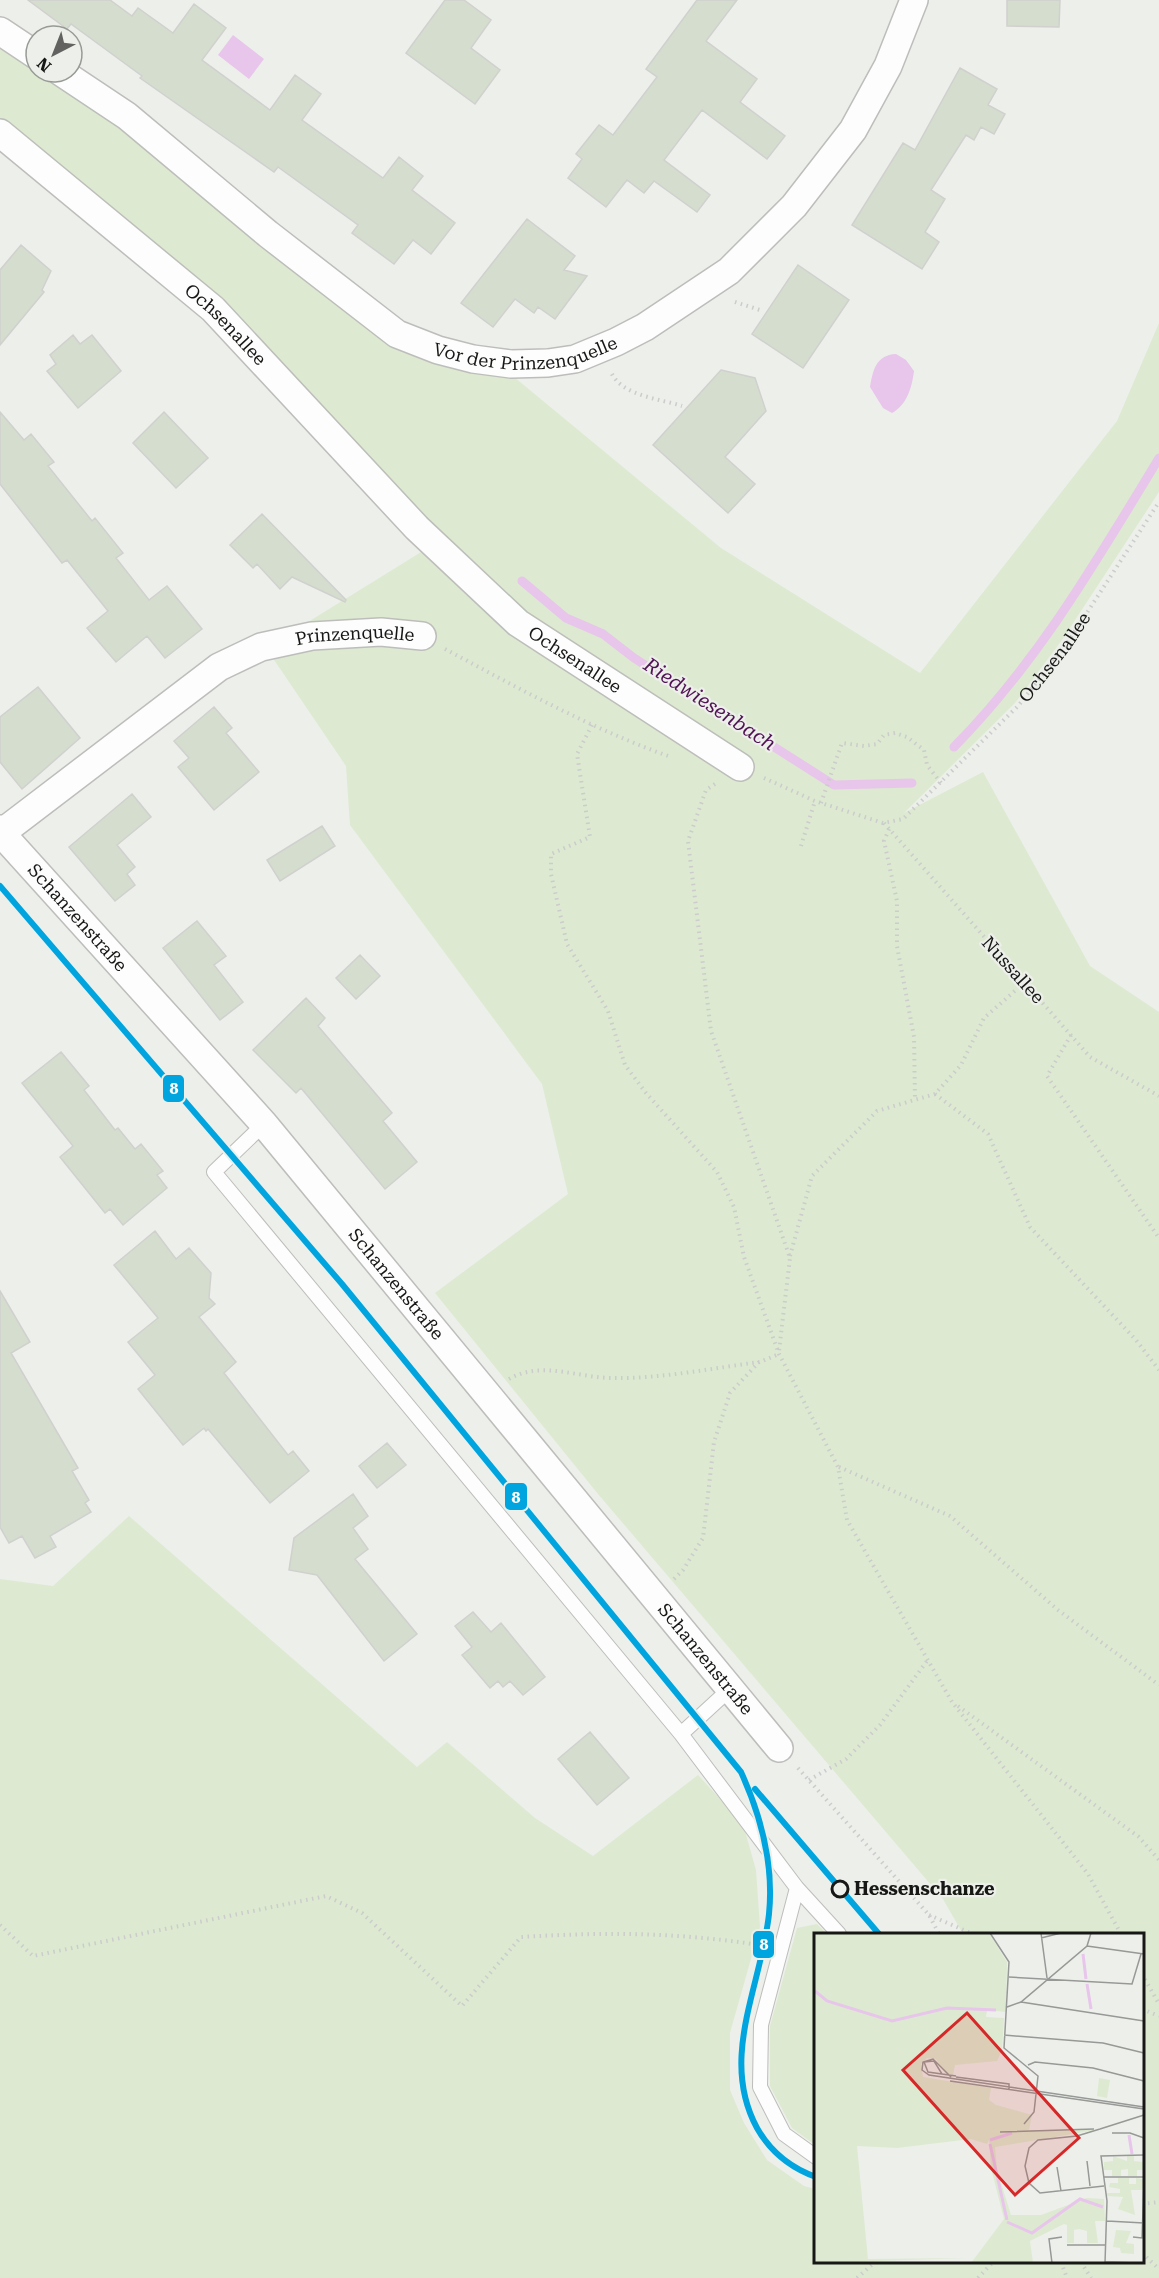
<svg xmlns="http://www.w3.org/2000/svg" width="1159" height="2278" font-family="'Roboto Serif',serif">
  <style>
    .green { fill: #ddead1 }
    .water { fill: #e8c5ea }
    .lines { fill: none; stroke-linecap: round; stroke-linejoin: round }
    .stream { stroke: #e8c5ea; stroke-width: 9 }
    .building { fill: #d5ddce; stroke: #d0d1ce; stroke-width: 1.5 }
    .lane-casing { stroke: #bdbebb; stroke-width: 16 }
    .street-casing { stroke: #bdbebb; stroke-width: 30 }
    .secondary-casing { stroke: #bdbebb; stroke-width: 36 }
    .path { stroke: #cbcccb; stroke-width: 4; stroke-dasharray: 1.5 4.5; stroke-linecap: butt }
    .lane { stroke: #fcfdfc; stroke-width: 14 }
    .street { stroke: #fcfdfc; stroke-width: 27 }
    .secondary { stroke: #fcfdfc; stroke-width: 33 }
    .tram-1-casing { stroke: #edf0ea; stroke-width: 10 }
    .tram-1 { stroke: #00a5df; stroke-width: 6 }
    .stop-dot { fill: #edf0ea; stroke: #171816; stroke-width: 3 }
    .labels { text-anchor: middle; stroke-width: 4.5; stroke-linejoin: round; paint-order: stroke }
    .street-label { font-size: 18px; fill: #171816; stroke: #edf0ea }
    .stop-label { font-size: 18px; font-weight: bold; fill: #171816; stroke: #edf0ea; text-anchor: start }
    .water-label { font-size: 20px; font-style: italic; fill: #501354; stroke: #edf0ea }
    .inset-river { fill: none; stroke: #e8c5ea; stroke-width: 3 }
    .inset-road { fill: none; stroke: #979996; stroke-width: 1.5 }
    .view { fill: #d62828; fill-opacity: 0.15; stroke: #d62828; stroke-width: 3 }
    .inset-edge { fill: none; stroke: #171816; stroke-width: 3 }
    .line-badge { stroke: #edf0ea; stroke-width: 2 }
    .badge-label { font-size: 16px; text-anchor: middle; font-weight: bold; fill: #fff }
  </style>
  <rect width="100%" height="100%" fill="#edefeb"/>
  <path class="green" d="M0,44L36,67V72H43L120,122L331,295L508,372L721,548L920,673L1117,421L1159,323V492L1062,640L1015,703L904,813L983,772L1090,966L1159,1012V2278H0V1579L53,1586L129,1516L417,1767L447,1742L535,1818L593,1856L698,1775L743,1824L756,1870L760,1927L730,2033V2090L744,2123L767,2160L804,2186L815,2189L816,2262H1142V1934H963L943,1899L598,1494L435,1293L568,1194L542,1084L350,825L346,766L266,648L439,541L0,123Z
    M817,1924L827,1934H816L815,2145L792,2128L770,2086V2026L797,1928Z"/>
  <path class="water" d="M233,35L264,59L249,79L218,55Z
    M896,354L906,360L914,371C912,387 907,405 892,413L883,408L870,387C873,370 876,355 896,354Z"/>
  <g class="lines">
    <path class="stream" d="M522,581L566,618L603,634L634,658L834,785L912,783
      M954,747C1038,662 1097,560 1159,458"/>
  </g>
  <path class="building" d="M28,0H110L132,16L138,8L173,33L194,4L226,28L202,60L270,110L295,75L321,94L302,120L383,178L399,157L423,176L412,190L455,223L431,254L413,240L394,264L352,233L358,225L278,167L274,172L140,78L142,76L71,24L67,29Z
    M445,0H464L491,20L471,48L500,70L475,104L406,53Z
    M697,0H737L706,41L757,79L740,102L785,136L767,159L702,110L664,160L710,195L697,212L654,181L644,193L627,180L606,207L568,178L582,159L576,154L599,125L613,135L657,77L646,69Z
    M1007,0H1060L1059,27L1007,26Z
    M960,68L997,89L988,105L1005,114L994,134L981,127L974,140L966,135L931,190L945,199L925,232L939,242L922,269L852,225L903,143L915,150Z
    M527,219L575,256L564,270L587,276L555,319L538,307L534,313L515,299L493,327L461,303Z
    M21,245L51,271L42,290L44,292L0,345V270Z
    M798,265L849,300L803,368L752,334Z
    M73,335L80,344L92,335L121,371L78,408L47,371L56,364L50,355Z
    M721,370L755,378L766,411L725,457L755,484L728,513L653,445Z
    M0,412L24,440L31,434L54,462L48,466L92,521L95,518L123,553L116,558L149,600L167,586L202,629L165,658L147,636L116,662L87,628L108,611L67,560L62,563L0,484Z
    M164,412L208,458L176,488L133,443Z
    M262,514L346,600L345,602L292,577L280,589L257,564L253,568L230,545Z
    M38,687L80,738L22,789L0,762V717Z
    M214,707L232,728L226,733L259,772L214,810L178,767L189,758L174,741Z
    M132,794L151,817L117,845L135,867L127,874L135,885L115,901L69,847Z
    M322,826L335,846L280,881L267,860Z
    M197,921L226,956L214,965L243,1002L220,1020L163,948Z
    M360,955L380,976L356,999L336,978Z
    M306,998L325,1018L318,1026L392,1113L383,1121L417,1162L385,1189L301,1088L296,1093L253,1050Z
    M61,1052L89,1086L84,1090L115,1130L118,1128L135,1149L141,1144L163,1171L157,1175L167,1188L123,1225L110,1209L105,1213L60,1157L73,1146L22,1083Z
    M155,1231L176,1259L189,1248L211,1273L209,1298L215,1304L199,1317L236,1362L224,1373L288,1455L293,1451L309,1471L270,1503L208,1429L206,1431L204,1428L183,1445L138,1389L155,1375L128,1342L158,1318L114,1265Z
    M0,1291L30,1342L11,1353L78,1468L72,1471L89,1500L85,1503L91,1512L50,1536L56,1547L35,1558L22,1536L9,1543L0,1527Z
    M387,1443L406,1465L377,1488L359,1466Z
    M353,1494L368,1516L353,1528L368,1549L355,1559L417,1634L384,1661L317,1575L289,1570L294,1538Z
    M473,1612L491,1632L501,1623L545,1677L523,1695L510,1681L503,1687L498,1681L490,1688L462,1655L472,1647L455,1626Z
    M590,1732L629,1778L597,1805L558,1759Z"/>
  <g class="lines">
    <g class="lane-casing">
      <path id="lane" d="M264,1124L214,1172L681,1734L731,1688
        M681,1734L797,1888L839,1934
        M797,1888L761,2025L760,2087L784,2134L816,2157"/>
    </g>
    <g class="street-casing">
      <g id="street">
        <path d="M0,31L36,55"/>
        <path id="s2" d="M61,72L127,116L268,234L397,334L438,350L473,359L511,364L548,363L575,359L616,342L645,327L729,271L794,206L853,130L888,66L914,0"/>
        <path id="s3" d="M0,133L213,309L417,528L518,623L740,767"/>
        <path id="s4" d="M1,833L264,1124L779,1748"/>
        <path id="s5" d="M0,834L219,667L261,647L312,636L381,632L422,636"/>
      </g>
    </g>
    <g class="secondary-casing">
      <path id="secondary" d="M0,832L1,833"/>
    </g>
    <g class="path">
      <path d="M735,302L760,310"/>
      <path d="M612,374C623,396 661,399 682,406"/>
      <path d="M445,649C518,688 590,728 668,756"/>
      <path d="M592,725L577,754L590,837L551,854V874L567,944L608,1011L625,1065L646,1093L717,1172L734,1207L744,1257L779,1354L838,1467L847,1520L952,1702L1088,1874L1121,1934"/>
      <path id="s1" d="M764,778L815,801L883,823L903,819L1018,706L1066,645L1159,502"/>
      <path d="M715,784L706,790L688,841L711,1031L790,1258L779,1351"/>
      <path d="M821,803L842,743L864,746L877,744L884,735L895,733L907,737L924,750L927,765L941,783"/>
      <path d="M884,823L1090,1057L1159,1096"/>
      <path d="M889,829L884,841L897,901V946L914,1037L915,1100"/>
      <path d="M801,846L815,801"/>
      <path d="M1071,1035L1047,1076L1159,1238"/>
      <path d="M935,1094L988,1134L1030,1227L1136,1340L1159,1370"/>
      <path d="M790,1256L812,1176L877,1111L935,1094L961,1065L984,1018L1024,983"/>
      <path d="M509,1379C542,1360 577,1378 613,1378C660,1379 713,1368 760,1362L779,1354"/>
      <path d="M839,1467L950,1516L1058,1610L1159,1685"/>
      <path d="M674,1579L683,1570L703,1538L714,1442L730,1393L759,1362"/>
      <path d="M958,1706L1139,1837L1159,1860"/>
      <path d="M798,1768L929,1915L939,1934"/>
      <path d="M809,1780L846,1759L880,1725L927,1661"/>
      <path d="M929,1915L973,1934"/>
      <path d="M0,1925L33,1956L326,1896L362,1913L462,2006L521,1937C605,1932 676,1932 759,1945"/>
      <path d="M1142,1974L1159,2004"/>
      <path d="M1142,2009L1159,2016"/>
      <path d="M1142,2204L1159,2202"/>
      <path d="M1142,2253L1159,2269"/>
      <path d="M1061,2262L1067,2278"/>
      <path d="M1081,2262L1091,2278"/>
      <path d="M857,2278L875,2262"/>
      <path d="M978,2278L993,2262"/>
    </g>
    <use href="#lane" class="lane"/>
    <use href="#street" class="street"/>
    <use href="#secondary" class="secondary"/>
    <g class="tram-1-casing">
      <path id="tram-1" d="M0,886L342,1284L741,1772C761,1816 774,1865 769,1914C761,1987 719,2058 757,2128C770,2151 791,2168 816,2177
        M755,1789L879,1934"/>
    </g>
    <use href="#tram-1" class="tram-1"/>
  </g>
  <circle class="stop-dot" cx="840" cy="1889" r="8"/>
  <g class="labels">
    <g class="street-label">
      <text dy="6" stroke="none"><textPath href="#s3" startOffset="296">Ochsenallee</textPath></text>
      <text dy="6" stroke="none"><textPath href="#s2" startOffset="560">Vor der Prinzenquelle</textPath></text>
      <text dy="6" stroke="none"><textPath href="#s5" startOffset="417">Prinzenquelle</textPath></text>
      <text dy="6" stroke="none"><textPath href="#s1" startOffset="370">Ochsenallee</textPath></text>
      <text dy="6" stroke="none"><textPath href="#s3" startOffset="782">Ochsenallee</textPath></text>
      <text dy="6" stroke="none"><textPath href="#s4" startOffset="114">Schanzenstraße</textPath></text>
      <text transform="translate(1013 970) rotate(48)" y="6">Nussallee</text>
      <text dy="6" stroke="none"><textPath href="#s4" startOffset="600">Schanzenstraße</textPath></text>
      <text dy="6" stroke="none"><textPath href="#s4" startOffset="1086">Schanzenstraße</textPath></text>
    </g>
    <g class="stop-label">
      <text x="854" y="1895">Hessenschanze</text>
    </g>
    <g class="water-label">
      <text transform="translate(710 704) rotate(33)" y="7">Riedwiesenbach</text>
    </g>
  </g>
  <g transform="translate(814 1933)">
    <rect width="330" height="330" fill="#edefeb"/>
    <path d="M0,0H175L193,29L192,79L173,77L172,84L190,85L188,117L183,128L141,132L139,142L131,140L122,126L113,125L107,131L109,144L177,155L175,167L182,172L218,182L215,197H282L181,214L183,237L197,282H227L273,265L290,266L291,288H281L284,310H273V298L265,296L260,297V310H253V292L250,291L216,308L219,330H157L190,286L177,235L175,207L173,211L157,206L83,215L43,213L54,326L155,325L0,330ZM285,145L296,147L293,165L283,163ZM299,223L313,228V223H320V228L329,229V237H323V243H314V236L307,237V243H298V237H290V229L299,228ZM304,245H315V251H322V245L329,246V257H317L321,282L304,276L309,264L293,263L292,260H306V256L295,254L296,250H304ZM302,297L317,298L312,310L320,311V321L307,320L306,315L299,314Z" fill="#ddead1"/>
    <path class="inset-river" d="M269,21L272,46M273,51L277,76M1,58L13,68L78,88L133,75L182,77M315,202L318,221M176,207L198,200M176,211L193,287M193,289L218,300L266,266L289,274"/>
    <path class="inset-road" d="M176,0L195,29L190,115L224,143L220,179L210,191M227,0L233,45M227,5L247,0M273,13L330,21M195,44L318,51L327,21M207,69L330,88M193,74L207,69L273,13L277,0M190,102L289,110L330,120M214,132L221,129L279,135L330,148M128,141L120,128L110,129L114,139L142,143M137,144L119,126L109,129L108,137L115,142L330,174M142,144L195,151V156M136,148L330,176M286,196L263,203L224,207L215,215L211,233L215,250L226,260L290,253M286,196L330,182M186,199L280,196M298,200H316L330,205M273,228L276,253M243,234L247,258M290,244H330M293,288L330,290M319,304L328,305L330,250M253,312H292M291,329L323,330M238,330L235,306L248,304M291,330L293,268L287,223L330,222"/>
    <path class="view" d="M153,80L265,205L201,262L89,137Z"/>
    <rect width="330" height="330" class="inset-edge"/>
  </g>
  <g class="line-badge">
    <rect x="162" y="1074" width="23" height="29" rx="6" fill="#00a5df"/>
    <rect x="504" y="1482" width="24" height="29" rx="6" fill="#00a5df"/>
    <rect x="752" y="1930" width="23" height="29" rx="6" fill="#00a5df"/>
  </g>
  <g class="badge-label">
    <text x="174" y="1094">8</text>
    <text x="516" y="1503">8</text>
    <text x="764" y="1950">8</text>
  </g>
  <g transform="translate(54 54) rotate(222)"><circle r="28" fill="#edf0ea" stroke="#979a95" stroke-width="1.5"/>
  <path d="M0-4.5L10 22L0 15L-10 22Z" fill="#626361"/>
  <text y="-9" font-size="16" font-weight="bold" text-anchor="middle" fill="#171816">N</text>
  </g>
</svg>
